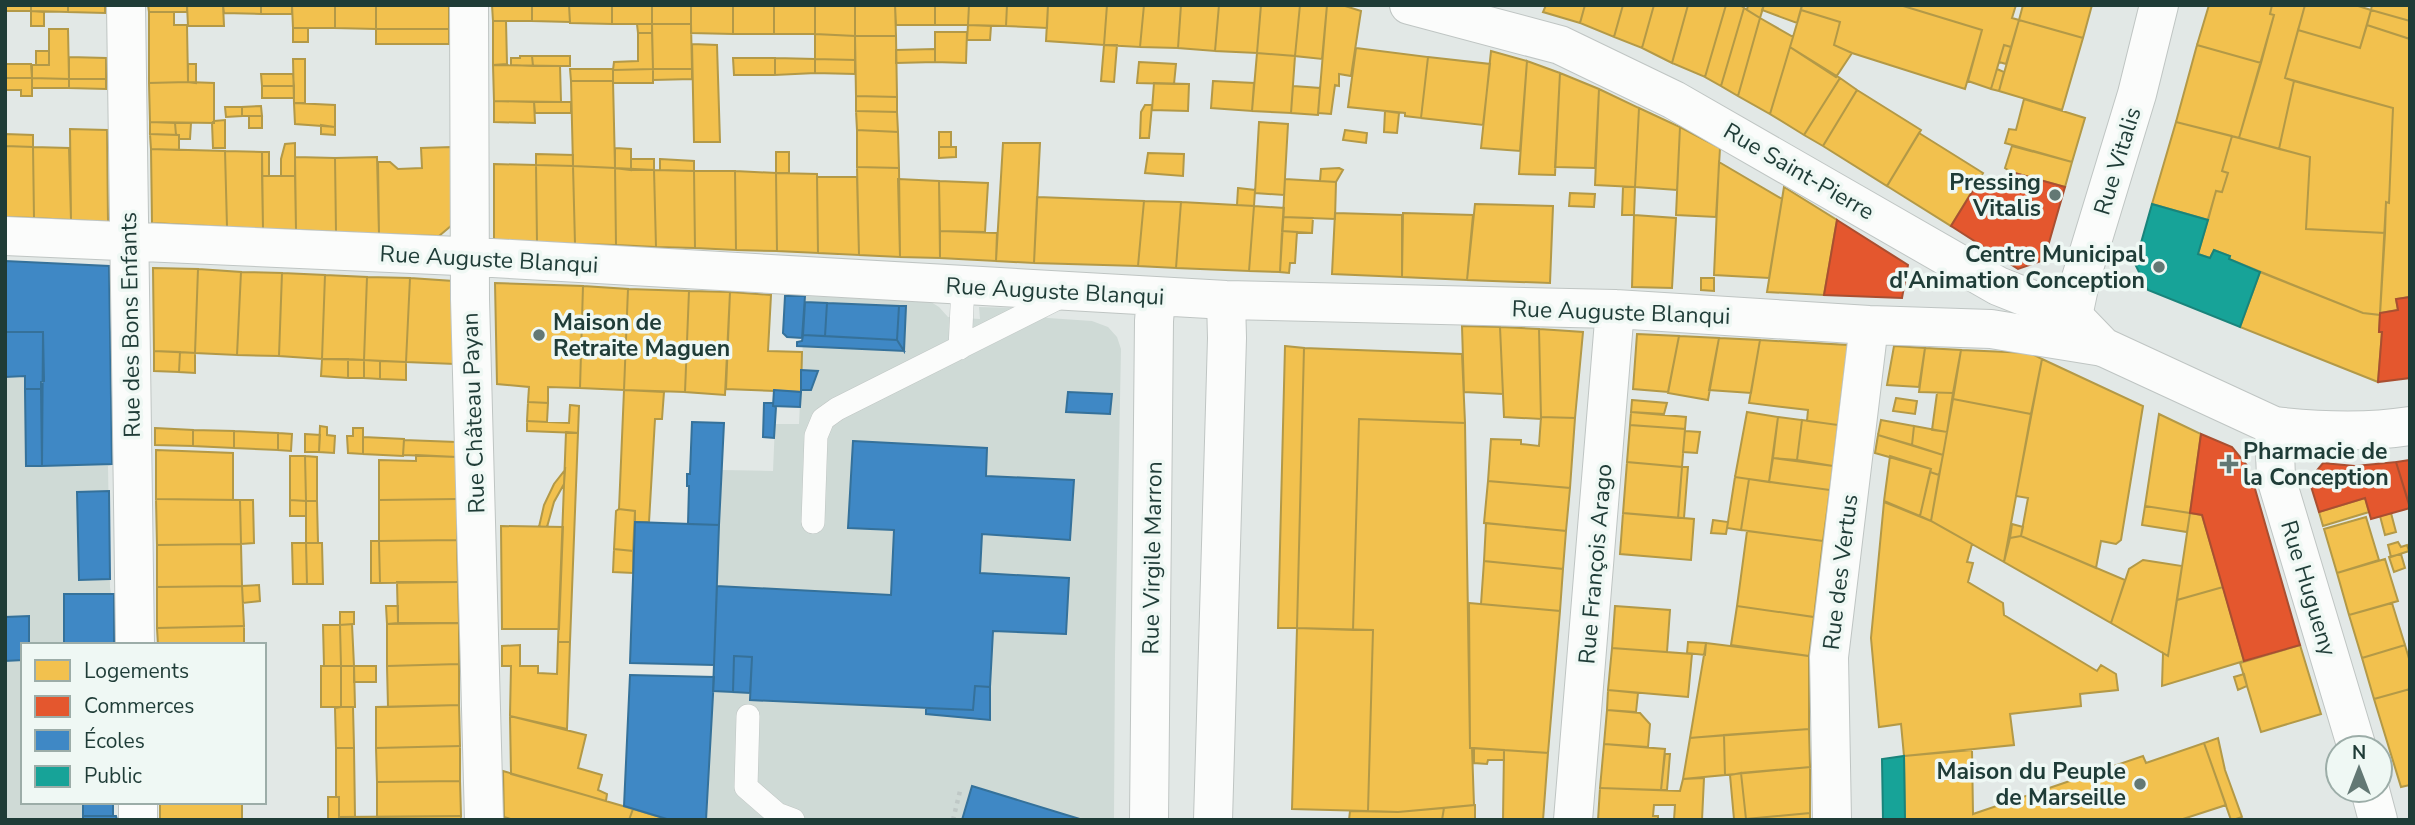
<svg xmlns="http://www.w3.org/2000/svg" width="2415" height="825" font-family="'Nunito Sans',sans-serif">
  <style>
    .built { fill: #cfdad6 }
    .homes { fill: #f2c14e; stroke: #b39947; stroke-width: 2 }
    .shops { fill: #e4572e; stroke: #a94f31; stroke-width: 2 }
    .schools { fill: #3f88c5; stroke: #35719a; stroke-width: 2 }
    .public { fill: #17a398; stroke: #19847b; stroke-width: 2 }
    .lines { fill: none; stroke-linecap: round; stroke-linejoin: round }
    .service-casing { stroke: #bfc5c3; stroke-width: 24 }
    .minor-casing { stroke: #bfc5c3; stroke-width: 40 }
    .tertiary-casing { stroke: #bfc5c3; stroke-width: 40 }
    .path { stroke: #bfc8c6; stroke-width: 4.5; stroke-dasharray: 3.5 5; stroke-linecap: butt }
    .service { stroke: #fbfcfb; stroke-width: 23 }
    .minor { stroke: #fbfcfb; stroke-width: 38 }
    .tertiary { stroke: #fbfcfb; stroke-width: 38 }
    .poi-dot { fill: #637874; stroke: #eff8f4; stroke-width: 2.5 }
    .labels { text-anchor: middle; stroke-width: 7; stroke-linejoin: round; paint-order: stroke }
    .street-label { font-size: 23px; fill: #1f3c37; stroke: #eff8f4 }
    .poi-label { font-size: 23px; font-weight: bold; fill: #1f3c37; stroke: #eff8f4; text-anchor: end }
  </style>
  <rect width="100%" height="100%" fill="#e2e8e6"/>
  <path class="built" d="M5,261L109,266L112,465L108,466L110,587L111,594H114V645H23V802H113V816H116V820H5Z
    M805,296L931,302L939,307L948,317L980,319L979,307L1018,308L1048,318L1092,321L1108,327L1117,337L1121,349L1115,654L1114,820H706L722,470L773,471L775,424H799Z"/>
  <path class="homes" d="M5,5H31V11H5Z
    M31,5H68V12L31,11Z
    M68,5H105V13L68,12Z
    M148,5H187V12H149Z
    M187,5H223L224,26H188Z
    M223,5H261V14L224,13Z
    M261,5H292V14H261Z
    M292,5H335V28H293Z
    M335,5H376V29L335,28Z
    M376,5H449V29H376Z
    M492,5H532V21H493Z
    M532,5H569L570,22L532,21Z
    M569,5H612V24L570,23Z
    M612,5H652V24H612Z
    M652,5H691V24H652Z
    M691,5H733V34L691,33Z
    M733,5H774V34H733Z
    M774,5H815V34H774Z
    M815,5H855V36L815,34Z
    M855,5H895L896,36H855Z
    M895,5H935V25H896Z
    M935,5H969L968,25H935Z
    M969,5H1007L1006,26L968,25Z
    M1007,5H1048L1047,28L1006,26Z
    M1048,5H1107L1104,45L1046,41Z
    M1107,5H1144L1140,47L1104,45Z
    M1144,5H1181L1178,48L1140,47Z
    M1181,5H1219L1215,51L1178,48Z
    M1219,5H1261L1257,53L1215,51Z
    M1261,5H1300L1295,56L1257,53Z
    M1300,5H1327L1322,59L1295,56Z
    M1327,5H1342L1361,11L1351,76L1339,74V86L1335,85L1331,114L1318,113Z
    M1546,5H1585L1580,23L1543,12Z
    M1585,5H1623L1614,37L1580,23Z
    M1623,5H1654L1642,48L1614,37Z
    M1654,5H1688L1672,63L1642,48Z
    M1688,5H1726L1705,77L1672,63Z
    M1726,5H1740L1744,8L1721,86L1705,77Z
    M1748,5H1764L1760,18L1747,10Z
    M1764,5H1802L1797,23L1762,10Z
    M1802,5H1900L1982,30L1965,89L1852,53L1834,45L1840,22L1801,10Z
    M1900,5H2016L2012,18L2019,20L2011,47L2004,45L1991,89L1968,81L1982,30Z
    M2023,5H2092L2083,38L2019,20Z
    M2209,5H2272L2270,14L2274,15L2261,63L2197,45Z
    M2272,5H2305L2285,78L2294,81L2279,149L2239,138L2274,15L2270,14Z
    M2305,5H2355L2371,10L2360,48L2298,30Z
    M2372,5H2410V21L2371,10Z
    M1744,8L1760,18L1738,96L1721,86Z
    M1801,10L1840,22L1834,45L1852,53L1836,77L1790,47Z
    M2371,10L2410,21V39L2367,25Z
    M31,11L44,12V26H31Z
    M149,12H174V25H187L188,82L149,83Z
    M1760,18L1793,37L1770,114L1738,96Z
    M2019,20L2083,38L2062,110L1999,91Z
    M493,21H506L507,64L493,65Z
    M637,24H652V33H638Z
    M652,24H691L692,69H653Z
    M968,25L991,26L990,40H967Z
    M2367,25L2410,39V297L2396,299L2398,310L2380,313L2386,202L2389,203L2393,108L2285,78L2298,30L2360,48Z
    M293,28H308V42H293Z
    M49,29H68L69,79L32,78V65H49Z
    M376,29H449V44H376Z
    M935,32H967L966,63L935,62Z
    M638,33H652L653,69L613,70L614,62L638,61Z
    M815,34L855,36V60L815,59Z
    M855,36H896L897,97L856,96Z
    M692,44L717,45L720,142H694Z
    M1104,45H1117L1114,82L1101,81Z
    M2004,45L2011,47L2006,64L1999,62Z
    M2197,45L2261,63L2239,138L2176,122Z
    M1790,47L1840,78L1804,135L1770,114Z
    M1356,48L1428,57L1421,118L1405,116V113L1348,107Z
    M935,49V62L896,63V50Z
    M36,51H49V65H36Z
    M1491,51L1527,61L1520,151L1481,148Z
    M1257,53L1295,56L1291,113L1252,111Z
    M520,56H532L533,66L511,65V58H520Z
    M532,56H570V66H533Z
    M69,57L106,58V79H69Z
    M1428,57L1490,64L1483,125L1421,118Z
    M733,58H775V75H734Z
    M775,58L815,59V73L775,75Z
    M293,59H305V103H294Z
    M815,59L855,60V74L815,73Z
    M1527,61L1560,73L1555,175L1519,174Z
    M1139,62L1176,64L1174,84L1137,83Z
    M5,64H31L32,78H5Z
    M188,64H196V83L188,82Z
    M493,65L560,66L561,102L494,101Z
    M570,69H613V81H571Z
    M653,69H692V79L653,80Z
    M653,69V83H613V70Z
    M1997,69L2004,72L1999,91L1991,89Z
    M1560,73L1599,89L1595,168L1555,167Z
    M261,74H293L294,86H262Z
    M5,78H32V96H21V90H5Z
    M32,78L69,79V88H32Z
    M1840,78L1857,90L1823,146L1804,135Z
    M69,79H106V89L69,88Z
    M571,81H613L615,168L573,166Z
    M1213,81L1254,83L1252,111L1211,108Z
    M2294,81L2393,108L2389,203L2386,202L2385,233L2306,229L2310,157L2279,149Z
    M188,82L214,83V123L150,122L149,83Z
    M1154,83L1189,84L1188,111L1152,110Z
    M262,86H294V98H262Z
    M1293,86L1320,88L1318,115L1291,113Z
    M1599,89L1639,108L1635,187L1595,185Z
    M1857,90L1921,130L1887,186L1823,146Z
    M856,96L897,97V112L856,111Z
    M2024,99L2085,118L2072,162L2005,143L2009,129L2016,130Z
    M494,101L534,102L535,123L494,122Z
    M534,102H571V113H535Z
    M294,103L335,105V127L295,124Z
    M1145,105H1152L1149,138H1140L1141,112Z
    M261,106L262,116H242V107Z
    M225,107H242V116L226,117Z
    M1639,108L1680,127L1677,190L1635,187Z
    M856,111L897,112L898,132L857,130Z
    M1385,111L1399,113L1397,133L1384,132Z
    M249,116H262V128H249Z
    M225,120V148H213L212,123L214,121Z
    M150,122L175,123L176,135L150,134Z
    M1259,122L1288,124L1284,195L1255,193Z
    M2176,122L2232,136L2222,171L2228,173L2222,192L2216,191L2208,220L2152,204Z
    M175,123H191L190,139H179V135H176Z
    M321,125L335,127V135L321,134Z
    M1680,127L1720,148L1716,217L1676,215Z
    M70,129L107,130L108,222L71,220Z
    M857,130L898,132L899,168L857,167Z
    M1345,130L1367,133L1366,143L1343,140Z
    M939,132H951V147H939Z
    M1919,133L1983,173L1951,226L1887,186Z
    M5,134L33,135V147L5,146Z
    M150,134L179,135V150L151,149Z
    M2232,136L2310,157L2306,229L2385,233L2380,315L2363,313L2229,259L2230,256L2214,250L2210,258L2198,254L2216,191L2222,192L2228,173L2222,171Z
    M295,143V176H281V159L285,144Z
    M1003,143H1040L1034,263L996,261Z
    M5,146L33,147L34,218L5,217Z
    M2012,146L2072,162L2065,187L2011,172L2005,168Z
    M33,147L69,148L71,220L34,218Z
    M451,147L452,225L439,236L379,234L378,162H390L398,169L422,168L421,148Z
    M939,147H956V157L939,158Z
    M615,148L631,149V170L615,168Z
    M151,149L225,151L227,227L152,223Z
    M225,151L262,152L263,229L227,227Z
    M262,152H269V176H262Z
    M776,152H789V173H776Z
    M1148,153L1184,154L1183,176L1145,173Z
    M536,154L573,155V166L536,165Z
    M295,157L335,158L336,232L296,230Z
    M377,157L379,234L336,232L335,158Z
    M631,159H654V170H631Z
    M660,159L694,161V171L660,170Z
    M1719,162L1782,199L1769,278L1714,275Z
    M494,164L536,165L537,242L494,240Z
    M536,165L573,166L575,244L537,242Z
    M573,166L615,168L616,245L575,244Z
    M857,167L899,168L900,257L859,255Z
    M615,168L654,170L656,247L616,245Z
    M1339,168L1343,170L1336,182L1320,181L1321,169Z
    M654,170L694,171L695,248L656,247Z
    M694,171H735L736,250L695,248Z
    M735,171L776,173L777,251L736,250Z
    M776,173L817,174L818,253L777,251Z
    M262,176H295L296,230L263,229Z
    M817,177H857L859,255L818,253Z
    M898,179L939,181L940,258L900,257Z
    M1285,179L1336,182L1335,219L1283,217Z
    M939,181L988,183L985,232L940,231Z
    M1623,187H1635L1634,215H1622Z
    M1784,187L1837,220L1824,295L1767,292Z
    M1238,188L1255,190L1254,206L1237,205Z
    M1570,193L1595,194L1594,207L1569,206Z
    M1037,197L1144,201L1138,266L1034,263Z
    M1144,201L1181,202L1176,268L1138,266Z
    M1181,202L1254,206L1249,271L1176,268Z
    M1475,204L1553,206L1550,283L1467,280Z
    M1254,206L1284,208L1280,272L1249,271Z
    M1335,213L1402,215V277L1332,274Z
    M1403,213L1473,215L1467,280L1402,277Z
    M1634,215L1676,218L1672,288L1632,287Z
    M1283,217L1313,218L1312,233L1282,231Z
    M940,231L997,233L996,261L940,258Z
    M1282,231L1297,232L1295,263H1290L1289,273L1280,272Z
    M153,268L198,269L195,353L154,351Z
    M198,269L241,272L237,355L195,353Z
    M241,272L282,273L279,356L237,355Z
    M2260,272L2363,313L2380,315L2379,332H2382L2378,382L2240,327Z
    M282,273L325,275L322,359L279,356Z
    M325,275L367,277L364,360L322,359Z
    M367,277L410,278L406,362L364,360Z
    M410,278L453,281L455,364L406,362Z
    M1701,278H1714V291L1701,290Z
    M495,283L583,286L580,388L548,387V403L528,402L529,387L497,384Z
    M583,286L628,289L624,390L580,388Z
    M628,289L689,291L685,392L624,390Z
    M689,291L730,292L725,395L685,392Z
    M730,292L771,295L768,351L802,352L801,392L726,389Z
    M1462,326L1500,327L1503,394L1464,392Z
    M1500,327L1539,329L1541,419L1504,417Z
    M1539,329L1583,332L1575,418L1541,417Z
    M1637,334L1679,336L1668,392L1633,389Z
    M1679,336L1719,338L1708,400L1668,393Z
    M1719,338L1760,340L1751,393L1709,390Z
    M1760,340L1848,345L1838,425L1807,421L1808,410L1749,403Z
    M1285,346L1304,348L1297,628H1278Z
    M1894,346L1925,348L1919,387L1887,385Z
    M1304,348L1462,354L1465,423L1359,419L1353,630L1297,628Z
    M1925,348L1961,350L1953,393L1919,392Z
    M1961,350L2030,353L2042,359L2031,414L1953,399Z
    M154,351L180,352L179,372L154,371Z
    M180,352L195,353V373L179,372Z
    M322,359H348V378L321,376Z
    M348,359L364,360V378H348Z
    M2042,359L2143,406L2121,540L2116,544L2101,541L2096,568L2021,536L2028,498L2016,496Z
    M364,360L380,361V379L364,378Z
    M380,361L406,362V380L380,379Z
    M624,390L664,392L662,419H655L649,522H635V511L619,509Z
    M1937,393H1953L1947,432L1932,430Z
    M1896,398L1917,401L1915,414L1893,411Z
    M1953,399L2031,414L2004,562L1931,521Z
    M1632,400L1667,403L1664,414L1631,412Z
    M528,402L548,403L547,422L527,421Z
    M570,405L579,406L578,433L527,431V421L569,423Z
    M1631,412L1686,417L1685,429L1630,425Z
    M1747,412L1778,417L1769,482L1735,477Z
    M2159,414L2201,434L2190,513L2145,506Z
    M1541,417L1575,418L1570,488L1488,481L1491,439L1521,440V444L1539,446Z
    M1778,417L1802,420L1797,460L1773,458Z
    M1359,419L1465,423L1470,748H1472L1474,805L1398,812L1368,811L1373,630H1353Z
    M1802,420L1838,425L1833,466L1797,460Z
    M1881,420L1914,426L1912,445L1878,435Z
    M1630,425L1685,429L1682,467L1627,462Z
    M320,426L327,427V435L335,436L334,453L319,452Z
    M1914,426L1947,432L1943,455L1912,445Z
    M155,428L193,430V446L155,445Z
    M353,428H363V454L348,453L347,436H353Z
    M193,430L234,431V448L193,446Z
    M234,431L278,433V450L234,448Z
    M1685,431L1700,432L1697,453L1683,452Z
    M566,432L578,433L570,642H558Z
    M278,433L292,434L291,451L278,450Z
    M305,434L320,435L319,452H305Z
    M1878,435L1943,455L1939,475L1930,472L1931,469L1875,453Z
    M363,437L404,439L403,456L363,454Z
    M404,440L456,442V457L403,455Z
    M156,450L233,453V500L156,499Z
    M416,455L456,457L457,499L379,500V460L416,461Z
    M290,456H305L306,501L290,500Z
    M305,456L317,457V501H306Z
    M1890,456L1931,469L1920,516L1884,501Z
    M1773,458L1833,466L1830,490L1769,482Z
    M1627,462L1682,467L1678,518L1623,513Z
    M1682,467H1688L1684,518H1678Z
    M565,470L564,484L554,502L547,527H539L544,505L554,484Z
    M1930,472L1939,475L1931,521L1920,516Z
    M1735,477L1749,479L1741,530L1727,528Z
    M1749,479L1830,490L1823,541L1741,530Z
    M1488,481L1570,488L1566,531L1484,523Z
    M2365,498L2369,512L2323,526L2319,512Z
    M156,499L240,500L241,544L157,545Z
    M457,499V540L379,541V500Z
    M240,500H253L254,543L241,544Z
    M290,500L306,501V516H290Z
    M306,501H317L318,543H306Z
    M1884,502L1931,521L1972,544L1967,562L1973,563L1968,582L2003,603L2004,615L2097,671L2101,665L2116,674L2118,690L2080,694L2081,706L2010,714L2014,745L1904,756L1901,724L1879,727L1871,638Z
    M2145,506L2190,513L2187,532L2142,525Z
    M619,509L635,511L633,551L614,549L616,511Z
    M1623,513L1694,519L1691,560L1620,554Z
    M2190,513L2202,515L2223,587L2177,600Z
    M2391,513L2396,532L2385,535L2380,516Z
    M2366,517L2379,560L2337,573L2324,529Z
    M1713,520L1728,522L1726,534L1711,533Z
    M1486,523L1566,531L1563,569L1484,561Z
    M2012,524L2023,527L2021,536L2010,538Z
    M501,526L563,527L559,629H502Z
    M1747,531L1823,541L1814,617L1737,606Z
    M2021,536L2125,580L2111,623L2004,562L2010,538Z
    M457,540L458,582L380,583L379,541Z
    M371,541H379L380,583H371Z
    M2398,542L2401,547L2407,545L2409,551L2391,557L2388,545Z
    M292,543H306L307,584H293Z
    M306,543H322L323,584H307Z
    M241,544L242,586L157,587V545Z
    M614,549L633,551V573L613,572Z
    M2401,554L2405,568L2394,572L2389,557Z
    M2385,559L2398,601L2349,615L2337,573Z
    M2143,560L2182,566L2168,656L2111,623L2129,569Z
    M1484,561L1563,569L1560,611L1481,604Z
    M397,582H458L459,623H398Z
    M259,585L260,601L243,603L242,586Z
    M242,586L244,626L157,628V587Z
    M2223,587L2244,661L2162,686L2163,653L2168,656L2177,600Z
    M1469,603L1560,611L1548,753L1470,748Z
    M2392,603L2405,645L2362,658L2349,615Z
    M386,606H398V623L387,624Z
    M1615,606L1670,610L1667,652L1612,648Z
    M1737,606L1814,617L1809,656L1731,645Z
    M340,612H354V624L340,625Z
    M459,623V664L387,666V624Z
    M352,624L354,666H341L340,625Z
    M323,625H340L341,666H324Z
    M244,626V645H158L157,628Z
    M1297,628L1373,630L1368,811L1292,809Z
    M558,642H570L567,729L510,716L511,666H502V646L520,645V666H538V673L557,674Z
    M1688,642L1706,643L1705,655L1687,653Z
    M1706,643L1809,656V729L1690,738Z
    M2300,645L2321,714L2261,732L2240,663Z
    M2405,645L2410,662V689L2374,699L2362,658Z
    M1612,648L1692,654L1688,697L1608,690Z
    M459,664V705L388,707L387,666Z
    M321,666H341V707H321Z
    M341,666H354L355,707H341Z
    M354,666H376V682H354Z
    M2244,674L2247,686L2238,690L2234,677Z
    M2410,689V785L2401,787L2374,699Z
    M1608,690L1638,693L1636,712L1607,710Z
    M459,705L460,746L376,748V707Z
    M341,707H353L354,748H336L335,708Z
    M1607,710L1640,713L1650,724L1648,747L1604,744Z
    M510,716L586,735L578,768L602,775L598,790L607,794L606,801L511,774Z
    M1809,729L1810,767L1725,775L1724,735Z
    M1724,735L1725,775L1683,779L1690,738Z
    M2218,738L2225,770L2242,817L2233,820H2231L2204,743Z
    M2204,743L2226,805L2180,820H1905L1904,756L1972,750L1973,814L2143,756L2146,763Z
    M1604,744L1665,749L1661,790L1600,788Z
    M460,746V781L377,782L376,748Z
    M336,748H354L355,817H339V797H336Z
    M1474,748L1504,750V760H1488L1487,764L1474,763Z
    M1504,750L1548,753L1543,820H1503Z
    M1665,754H1670L1667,790H1661Z
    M1810,767V813L1746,819L1741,773Z
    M503,771L633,809L629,820H514L504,817Z
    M1741,773L1746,819H1734L1730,775Z
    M1704,778L1702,820H1674L1675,805H1654L1653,816H1658V820H1598L1600,788L1680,791L1683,779Z
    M460,781L461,816L377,817V782Z
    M328,797H339V820H328Z
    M160,802H242V820H160Z
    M1475,805V820H1442L1444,808Z
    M1444,808L1442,820H1349L1350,811L1398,812Z
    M633,809L670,820H629Z
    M1810,813V820H1728L1746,819Z
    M461,816V820H339V817Z"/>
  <path class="shops" d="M2011,172L2065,187L2044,260L2018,269L1951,226L1980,179L1999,190Z
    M1837,220L1908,265L1902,298L1824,295Z
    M2410,297V378L2378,382L2382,332H2379L2380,313L2398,310L2396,299Z
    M2201,434L2232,447L2249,468L2300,645L2244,661L2202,515L2190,513Z
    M2410,460V507L2396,462Z
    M2396,462L2410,508L2371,519L2365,498L2319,512L2309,480L2323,463L2355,466Z"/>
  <path class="schools" d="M5,261L109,266L112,464L42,466L43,332H5Z
    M785,296H805L802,338L787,337L783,333Z
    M805,302L827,303L825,336L803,335Z
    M827,303L899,306L897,340L825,336Z
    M899,306H906L904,351L897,340Z
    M5,332H43L44,381L41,382V389H25V376L5,377Z
    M803,335L897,340L904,351L797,346V342L802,341Z
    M801,370L818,371L811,390H801Z
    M25,389H41L42,466H26Z
    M774,390L801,392L800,407L773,406Z
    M1068,392L1112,394L1110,414L1066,412Z
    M764,403H773V406L776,407L774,438L763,437Z
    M692,422L724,423L719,525L688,524L689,486H687V474H690Z
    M853,441L987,448L986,476L1074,480L1070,540L982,534L980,573L1069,578L1066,634L993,631L990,687L975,686L973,710L750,700L752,657L734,656L733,692L713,691L717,586L891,595L894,530L848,528Z
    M109,491L110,579L79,580L77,492Z
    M635,522L719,525L714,665L630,663Z
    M64,594H114V645H64Z
    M29,616V645H23V660L5,661V617Z
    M734,656L752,657L750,693L733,692Z
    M630,675L714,677L706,820H670L624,806Z
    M975,686L990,687V720L926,714V708L973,710Z
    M972,786L1083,820H962Z
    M83,802H113V816H83Z
    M83,816H116L117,820H83Z"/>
  <path class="public" d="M2152,204L2208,220L2198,254L2210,258L2214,250L2230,256L2229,259L2260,272L2240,327L2148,290L2135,264Z
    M1904,756L1905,820H1883L1882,759Z"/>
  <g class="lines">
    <g class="service-casing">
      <path id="service" d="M960,348L963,286
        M813,522L816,436L823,419L837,409L1066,294
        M748,716L746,787L777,814L793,820"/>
    </g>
    <g class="minor-casing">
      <path id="minor" d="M126,5L135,645
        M469,5L470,299L484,820
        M5,236L458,256L1226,300L1615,309L1869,325L1991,329L2103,347
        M2073,316L2081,278L2137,94L2159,5
        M2274,426L2276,478L2357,748
        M2370,790L2378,820
        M138,802V820
        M1149,820L1154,321L1156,297
        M1213,820L1227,338L1226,300
        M1573,820L1615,309
        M1832,820L1829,657L1869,325"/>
    </g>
    <g class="tertiary-casing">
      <path id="tertiary" d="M1409,5L1560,45L1674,100L1998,286L2073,316L2103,347L2274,426C2319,431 2365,433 2410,426"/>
    </g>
    <path class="path" d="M953,820L961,787"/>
    <use href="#service" class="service"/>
    <use href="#minor" class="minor"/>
    <use href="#tertiary" class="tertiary"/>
  </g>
  <g class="poi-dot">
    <circle cx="2055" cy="195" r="7"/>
    <circle cx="2159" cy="267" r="7"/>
    <circle cx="539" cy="335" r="7"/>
    <path d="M2225.5 453.5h7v7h7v7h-7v7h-7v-7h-7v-7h7z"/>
    <circle cx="2140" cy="784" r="7"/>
  </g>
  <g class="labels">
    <g class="street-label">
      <text transform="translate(2117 161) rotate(-73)" y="8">Rue Vitalis</text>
      <text transform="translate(1799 171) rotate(30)" y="8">Rue Saint-Pierre</text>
      <text transform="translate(489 259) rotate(3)" y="8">Rue Auguste Blanqui</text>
      <text transform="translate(1055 291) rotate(3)" y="8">Rue Auguste Blanqui</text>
      <text transform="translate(1621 312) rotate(2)" y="8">Rue Auguste Blanqui</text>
      <text transform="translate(130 325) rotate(-91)" y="8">Rue des Bons Enfants</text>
      <text transform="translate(473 413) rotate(-92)" y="8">Rue Château Payan</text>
      <text transform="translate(1152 558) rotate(-89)" y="8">Rue Virgile Marron</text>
      <text transform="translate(1595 564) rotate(-85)" y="8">Rue François Arago</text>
      <text transform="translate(1840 572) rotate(-83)" y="8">Rue des Vertus</text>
      <text transform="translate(2309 588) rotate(73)" y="8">Rue Hugueny</text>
    </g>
    <g class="poi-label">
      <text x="2041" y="190">Pressing<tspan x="2041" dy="26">Vitalis</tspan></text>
      <text x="2145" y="262">Centre Municipal<tspan x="2145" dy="26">d'Animation Conception</tspan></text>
      <text x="553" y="330" text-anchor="start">Maison de<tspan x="553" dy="26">Retraite Maguen</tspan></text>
      <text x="2243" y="459" text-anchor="start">Pharmacie de<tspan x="2243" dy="26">la Conception</tspan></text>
      <text x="2126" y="779">Maison du Peuple<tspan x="2126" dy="26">de Marseille</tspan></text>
    </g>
  </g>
  <rect width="2415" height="825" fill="none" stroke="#1f3c37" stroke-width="14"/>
  <rect x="21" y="643" width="245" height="161" fill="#eff8f4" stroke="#9cada8" stroke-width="2"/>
  <rect x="35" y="660" width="35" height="21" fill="#f2c14e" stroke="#9cada8" stroke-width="2"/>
  <text x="84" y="678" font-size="21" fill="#1f3c37">Logements</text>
  <rect x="35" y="696" width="35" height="21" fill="#e4572e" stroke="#9cada8" stroke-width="2"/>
  <text x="84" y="713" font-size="21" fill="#1f3c37">Commerces</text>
  <rect x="35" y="730" width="35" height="21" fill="#3f88c5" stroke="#9cada8" stroke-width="2"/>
  <text x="84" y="748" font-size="21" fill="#1f3c37">Écoles</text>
  <rect x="35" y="766" width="35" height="21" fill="#17a398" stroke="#9cada8" stroke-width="2"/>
  <text x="84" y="783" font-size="21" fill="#1f3c37">Public</text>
  <g transform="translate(2359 769)"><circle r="33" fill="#eff8f4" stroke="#9cada8" stroke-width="2"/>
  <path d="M0-5L12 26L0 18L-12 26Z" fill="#637874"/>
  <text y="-10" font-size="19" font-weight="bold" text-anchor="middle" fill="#1f3c37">N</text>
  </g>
</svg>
